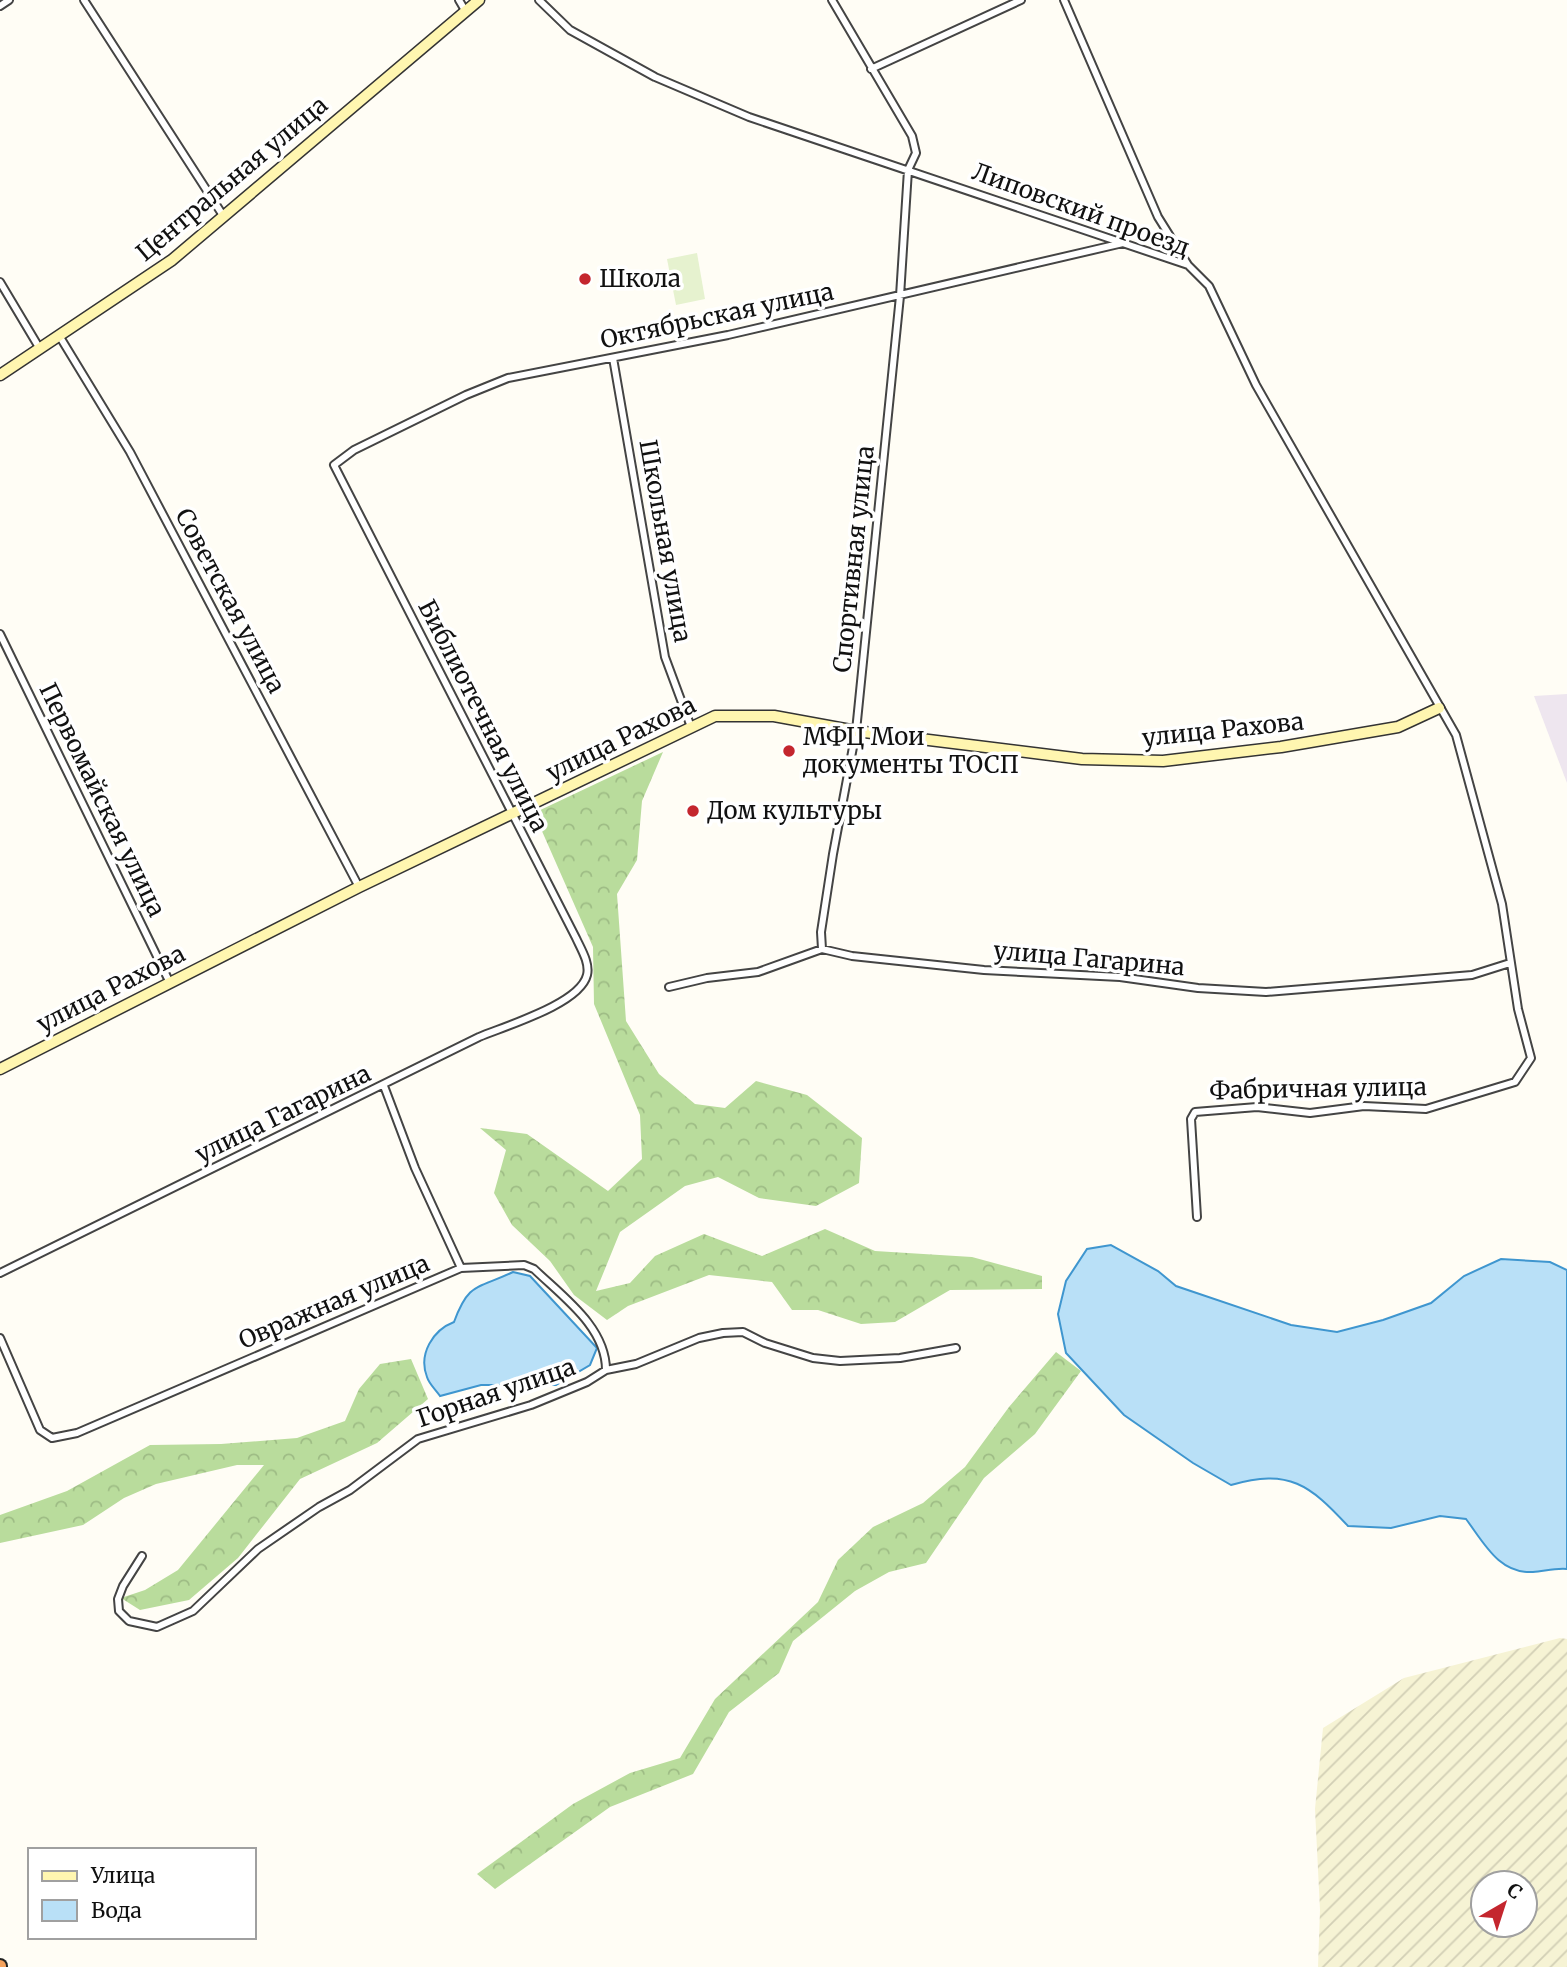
<svg xmlns="http://www.w3.org/2000/svg" width="1567" height="1967" font-family="Merriweather,serif">
  <style>
    .industrial { fill: #eee6ef }
    .farmland { fill: url(#farmland-furrows); fill-rule: evenodd }
    .forest { fill: url(#forest-crowns) }
    .pitch { fill: #e6f2cf }
    .water { fill: #b9e0f7; stroke: #3f96cf; stroke-width: 2 }
    .lines { fill: none; stroke-linecap: round; stroke-linejoin: round }
    .street-casing { stroke: #444; stroke-width: 10 }
    .secondary-casing { stroke: #333; stroke-width: 13 }
    .highway-casing { stroke: #222; stroke-width: 16 }
    .street { stroke: #fff; stroke-width: 6 }
    .secondary { stroke: #fff6b0; stroke-width: 10 }
    .highway { stroke: #f5a25d; stroke-width: 12 }
    .poi-dot { fill: #c4262e; stroke: #fff; stroke-width: 2.5 }
    .labels { text-anchor: middle; stroke-width: 7; stroke-linejoin: round; paint-order: stroke }
    .street-label { font-size: 24px; fill: #111; stroke: #fff }
    .poi-label { font-size: 24px; fill: #111; stroke: #fff; text-anchor: start }
  </style>
  <defs>
    <pattern id="farmland-furrows" width="10" height="10" patternUnits="userSpaceOnUse" patternTransform="scale(1.75)"><rect width="10" height="10" fill="#f6f3d4"/><path d="M-1 1l2-2M0 10L10 0M9 11l2-2" fill="none" stroke="#d2cfb5"/></pattern>
    <pattern id="forest-crowns" width="20" height="18" patternUnits="userSpaceOnUse" patternTransform="scale(1.75)"><rect width="20" height="18" fill="#b9dc9c"/><path d="M2 6a3 3 0 1 1 6 0M12 15a3 3 0 1 1 6 0" fill="none" stroke="#9ebc85"/></pattern>
  </defs>
  <rect width="100%" height="100%" fill="#fffdf5"/>
  <path class="industrial" d="M1567,694V783L1534,696Z"/>
  <path class="farmland" d="M1560,1638L1567,1639V1967H1318L1320,1910L1315,1809L1323,1728L1404,1678ZM1483,1883H1525V1925H1483Z"/>
  <path class="forest" d="M663,752L642,801L637,860L617,894L626,1021L659,1074L695,1104L725,1108L756,1081L807,1095L862,1138L859,1183L816,1206L759,1198L718,1177L685,1186L620,1232L596,1291L630,1283L655,1256L704,1234L762,1256L825,1229L875,1251L972,1257L1042,1276V1289L950,1290L895,1322L861,1324L818,1310H792L772,1282L709,1275L628,1306L607,1320L574,1295L550,1261L512,1225L494,1193L506,1150L480,1128L527,1134L608,1191L642,1159L640,1115L594,1004L593,947L534,813Z
    M1056,1352L1081,1371L1035,1434L984,1478L926,1563L889,1572L855,1591L793,1641L779,1673L729,1712L693,1774L610,1807L495,1889L477,1874L573,1804L630,1773L680,1758L715,1699L818,1602L838,1560L873,1527L923,1503L965,1467L1009,1407Z
    M411,1359L428,1399L377,1443L300,1479L238,1558L189,1600L140,1610L121,1598L145,1590L178,1570L264,1465H237L156,1484L124,1498L83,1525L0,1543V1515L67,1491L150,1445L221,1444L297,1438L345,1421L359,1389L380,1364Z"/>
  <path class="pitch" d="M697,253L705,299L676,305L667,259Z"/>
  <path class="water" d="M1111,1245L1158,1271L1176,1286L1291,1325L1337,1332L1383,1320L1431,1303L1464,1276L1501,1259L1550,1262L1567,1270V1569C1555,1568 1545,1571 1533,1572C1499,1574 1484,1543 1466,1519L1440,1516L1391,1528L1348,1526C1310,1485 1289,1468 1231,1485L1193,1463L1124,1415L1066,1353L1058,1314L1066,1281L1087,1249Z
    M513,1272L530,1276L597,1348L590,1365L556,1385H481L440,1396C436,1390 429,1384 427,1377C418,1354 433,1330 454,1322C469,1281 478,1289 513,1272Z"/>
  <g class="lines">
    <g class="street-casing">
      <path id="street" d="M84,0L224,217
        M459,0L466,12
        M539,0L570,30L655,77L749,117L1188,265L1209,286L1256,385L1456,735L1502,904L1518,1009L1531,1058L1515,1082L1426,1109L1364,1106L1310,1113L1257,1107L1195,1112L1191,1119L1197,1217
        M1064,0L1158,217L1188,265
        M0,6L9,0
        M871,69L1021,0
        M0,282L40,349
        M60,337L130,452L359,887
        M613,358L665,657L691,727
        M0,634L170,983
        M822,949L821,932L833,854L856,731L900,296L908,170L916,153L912,136L832,0
        M669,987L707,978L758,972L822,949L852,956L984,970L1120,977L1198,988L1266,992L1472,975L1510,963
        M461,1268L524,1265L534,1269C563,1297 606,1327 606,1370
        M0,1273L479,1037C505,1026 580,1004 587,975C590,963 581,949 576,938L334,465L354,450L466,395L508,378L728,335L1123,243
        M0,1338L40,1430L52,1438L77,1433L461,1268L415,1168L384,1086
        M142,1556L123,1586L118,1599L119,1611L129,1621L157,1627L193,1611L258,1549L319,1507L350,1490L418,1439L531,1405L587,1382L606,1370L636,1364L699,1338L723,1333L743,1332L765,1343L813,1358L840,1361L900,1358L956,1348"/>
    </g>
    <g class="secondary-casing">
      <path id="secondary" d="M0,375L172,260L479,0
        M0,1069L359,887L715,716H774L856,731L1082,759L1163,761L1281,747L1398,727L1439,708"/>
    </g>
    <g class="highway-casing">
      <path id="highway" d="M0,1966V1967"/>
    </g>
    <use href="#street" class="street"/>
    <use href="#secondary" class="secondary"/>
    <use href="#highway" class="highway"/>
  </g>
  <g class="poi-dot">
    <circle cx="585" cy="279" r="7"/>
    <circle cx="789" cy="751" r="7"/>
    <circle cx="693" cy="811" r="7"/>
  </g>
  <g class="labels">
    <g class="street-label">
      <text transform="translate(232 179) rotate(-40)" y="8">Центральная улица</text>
      <text transform="translate(1081 210) rotate(20)" y="8">Липовский проезд</text>
      <text transform="translate(717 316) rotate(-12)" y="8">Октябрьская улица</text>
      <text transform="translate(665 541) rotate(80)" y="8">Школьная улица</text>
      <text transform="translate(854 559) rotate(-84)" y="8">Спортивная улица</text>
      <text transform="translate(230 601) rotate(62)" y="8">Советская улица</text>
      <text transform="translate(483 716) rotate(63)" y="8">Библиотечная улица</text>
      <text transform="translate(1223 730) rotate(-6)" y="8">улица Рахова</text>
      <text transform="translate(621 739) rotate(-26)" y="8">улица Рахова</text>
      <text transform="translate(102 800) rotate(64)" y="8">Первомайская улица</text>
      <text transform="translate(1089 959) rotate(5)" y="8">улица Гагарина</text>
      <text transform="translate(111 989) rotate(-27)" y="8">улица Рахова</text>
      <text transform="translate(1318 1089) rotate(-1)" y="8">Фабричная улица</text>
      <text transform="translate(283 1114) rotate(-26)" y="8">улица Гагарина</text>
      <text transform="translate(334 1302) rotate(-23)" y="8">Овражная улица</text>
      <text transform="translate(496 1393) rotate(-19)" y="8">Горная улица</text>
    </g>
    <g class="poi-label">
      <text x="599" y="287">Школа</text>
      <text x="803" y="745">МФЦ Мои<tspan x="803" dy="28">документы ТОСП</tspan></text>
      <text x="707" y="819">Дом культуры</text>
    </g>
  </g>
  <rect x="28" y="1848" width="228" height="91" fill="#ffffff" stroke="#a0a0a0" stroke-width="2"/>
  <rect x="42" y="1871" width="35" height="10" fill="#fff6b0" stroke="#a0a0a0" stroke-width="2"/>
  <text x="91" y="1883" font-size="21" fill="#111111">Улица</text>
  <rect x="42" y="1900" width="35" height="21" fill="#b9e0f7" stroke="#a0a0a0" stroke-width="2"/>
  <text x="91" y="1918" font-size="21" fill="#111111">Вода</text>
  <g transform="translate(1504 1904) rotate(39)"><circle r="33" fill="#ffffff" stroke="#a0a0a0" stroke-width="2"/>
  <path d="M0-5L12 26L0 18L-12 26Z" fill="#c4262e"/>
  <text y="-10" font-size="19" font-weight="bold" text-anchor="middle" fill="#111111">С</text>
  </g>
</svg>
